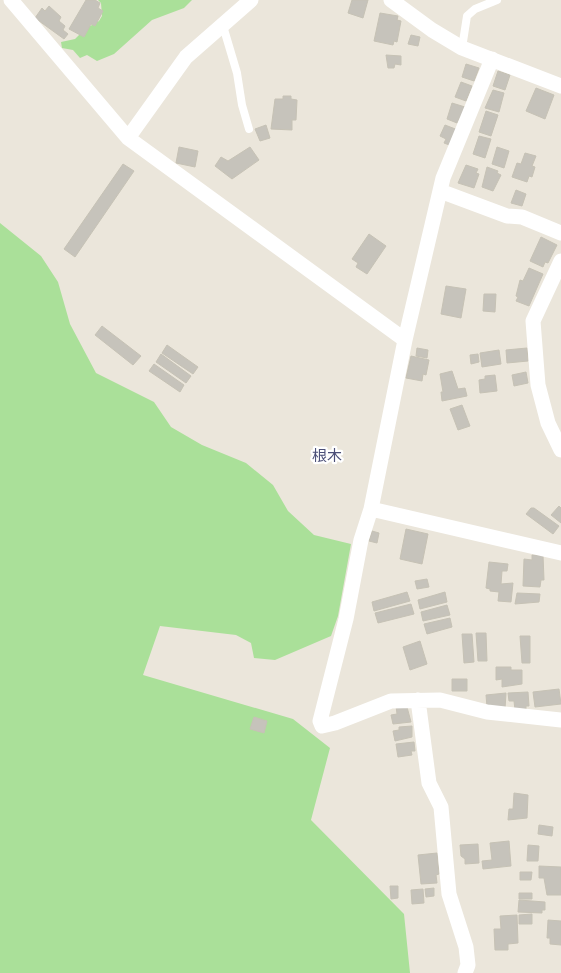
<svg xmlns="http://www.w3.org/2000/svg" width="561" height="973" font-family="'IBM Plex Sans','Noto Sans JP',sans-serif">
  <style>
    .green { fill: #aae099 }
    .building { fill: #c6c3bb; stroke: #c6c2b5 }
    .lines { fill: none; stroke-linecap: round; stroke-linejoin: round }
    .service { stroke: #fff; stroke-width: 8 }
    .minor { stroke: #fff; stroke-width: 15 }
    .labels { text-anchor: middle; stroke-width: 4.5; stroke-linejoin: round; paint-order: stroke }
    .neighbourhood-label { font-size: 15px; fill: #4b4f78; stroke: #fff }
  </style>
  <rect width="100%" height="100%" fill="#ebe6db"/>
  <path class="green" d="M98,0H192L184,8L152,20L114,54L97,61L87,55L80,58L73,50L62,48L61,42L75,39L85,29L99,21L102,16L101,3Z
    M0,223L41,256L58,282L70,324L96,373L154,402L171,427L202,445L246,463L273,485L288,511L314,535L351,544L338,616L331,636L275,660L254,658L251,643L236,635L160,626L143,675L293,719L330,748L311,820L404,914L410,973H0Z"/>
  <path class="building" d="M86,0H95L100,3L98,8L103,11L95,26L91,24L84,37L69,29Z
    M352,0H368L363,18L348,13Z
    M49,6L61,17L59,21L65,26L63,30L68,34L64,39L35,18L42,8L45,11Z
    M380,13L398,16L397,20L401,21L397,42L394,41L393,45L374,41Z
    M411,35L420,37L418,46L408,44Z
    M386,55L401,56V65L395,64L394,68H388Z
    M466,64L479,68L474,81L462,77Z
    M498,71L510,75L505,90L493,86Z
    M461,82L472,86L466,101L455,97Z
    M536,88L554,95L545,119L526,111Z
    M493,90L504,93L499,112L485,108Z
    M283,96H291V99L297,100L296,120H292V130L271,129L275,99H283Z
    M452,103L465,107L462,117H460L457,123L447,119Z
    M486,111L498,115L491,136L479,132Z
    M266,125L270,138L260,141L255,129Z
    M445,125L458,130L452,146L444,143L446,139L440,136Z
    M479,136L491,139L485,158L473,154Z
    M179,147L198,151L195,167L176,163Z
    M250,147L259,160L232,179L215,166L221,157L228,161Z
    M497,147L509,151L504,168L492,164Z
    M525,153L536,156L532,166L535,167L532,177L529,176L527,182L512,177L517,163L521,164Z
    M123,164L134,171L75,257L64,249Z
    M466,165L478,169L476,173L479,174L474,188L458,183Z
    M487,167L498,171L497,173L501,175L493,191L482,187Z
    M516,190L526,194L522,206L511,203Z
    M369,234L386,246L367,274L356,267L358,263L352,259Z
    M541,237L557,245L548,263L545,262L543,267L530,261Z
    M529,268L543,274L529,306L516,301L518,297L516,296L520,280L523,281Z
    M446,286L466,289L461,318L441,314Z
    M484,294H496L495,312L483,311Z
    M102,326L141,356L133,365L95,335Z
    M167,345L198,367L193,374L162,353Z
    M417,348L428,350L427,358L416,356Z
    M527,348L528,361L507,363L506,350Z
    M499,350L501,364L482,367L480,353Z
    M161,354L191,376L186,383L156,362Z
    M478,354L479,362L471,364L470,355Z
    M411,356L429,360L426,375L423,374L422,381L406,378Z
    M154,364L184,385L180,392L149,371Z
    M452,371L458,389L465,388L467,396L442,401L441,392H443L440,374Z
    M526,372L528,383L514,386L512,375Z
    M495,375L497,391L480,393L479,380L485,379V376Z
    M462,405L470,426L458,430L450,409Z
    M559,506L561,508V523L551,515Z
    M531,508H534L559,526L553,534L526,514Z
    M406,529L428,534L422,564L400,559Z
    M372,531L379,533L377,543L369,541Z
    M532,555H543L544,580H541L540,587L523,586L524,559L532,560Z
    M489,562L508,564L507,571H502L501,584L513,583L511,602L498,601L499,592L490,591V589L486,588Z
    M427,579L429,587L417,589L415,581Z
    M407,592L410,601L374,611L372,602Z
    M445,592L447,602L420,609L418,600Z
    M517,593L540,594L539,602L515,604Z
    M411,604L414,614L378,623L375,613Z
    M447,605L450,615L423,621L421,612Z
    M450,618L452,627L427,634L424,624Z
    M476,633H486L487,661H478Z
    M462,634H472L474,662L464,663Z
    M520,636H530V663H522Z
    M420,641L427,664L410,670L403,647Z
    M496,667H511V670H522V684L502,687V679L496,680Z
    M452,679H467V691H452Z
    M559,689L561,704L535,707L533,692Z
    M528,692L529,706H526V709L515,710L514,701H509L508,693Z
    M506,693L505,709L487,707L486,695Z
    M396,706L407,707L411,722L393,724L391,715L397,714Z
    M254,717L267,721L264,733L250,729Z
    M412,726V737L395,741L393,731L399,730V727Z
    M414,742L415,751H411L412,755L398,757L396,744Z
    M514,793L528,795L527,818L508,820L509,809H513Z
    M539,825L553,827L552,836L538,834Z
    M509,841L511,866L483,869L482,861L492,860L490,843Z
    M478,844L479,863L465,864V859L461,856L460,845Z
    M528,845L539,846L538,861H527Z
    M437,853L439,874L436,875L437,883L421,884L418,855Z
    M539,866L561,867V895H547L544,878H539Z
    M520,872H532L531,880H520Z
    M390,886H398V898L391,899Z
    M434,888V896L426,897L425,889Z
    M423,889L424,903L412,904L411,890Z
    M519,893H532V899H519Z
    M519,900L545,902V910H542V913L518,912Z
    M532,914V924H519V915Z
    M517,915L518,943L508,944V950H495L494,929H501L500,916Z
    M548,920L561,921V945L550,944V938H547Z"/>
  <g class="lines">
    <path class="service" d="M223,26L237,73L242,105L249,129
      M462,48L467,16L475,9L497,0"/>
    <path class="minor" d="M11,0L128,138L405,340
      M391,0L432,30L462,48L561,86
      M492,59L443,178L405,340L371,509L361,540L346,619L320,721L322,726L335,723L391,701L440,700L487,712L561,720
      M128,138L186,57L251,0
      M440,191L507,216L522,217L561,233
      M561,261L533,321L538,385L548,423L561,450
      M371,509L561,553
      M418,700L429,783L441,807L449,894L466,947L468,965L465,973"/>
  </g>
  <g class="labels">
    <g class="neighbourhood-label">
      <text x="327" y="461">根木</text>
    </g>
  </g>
</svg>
